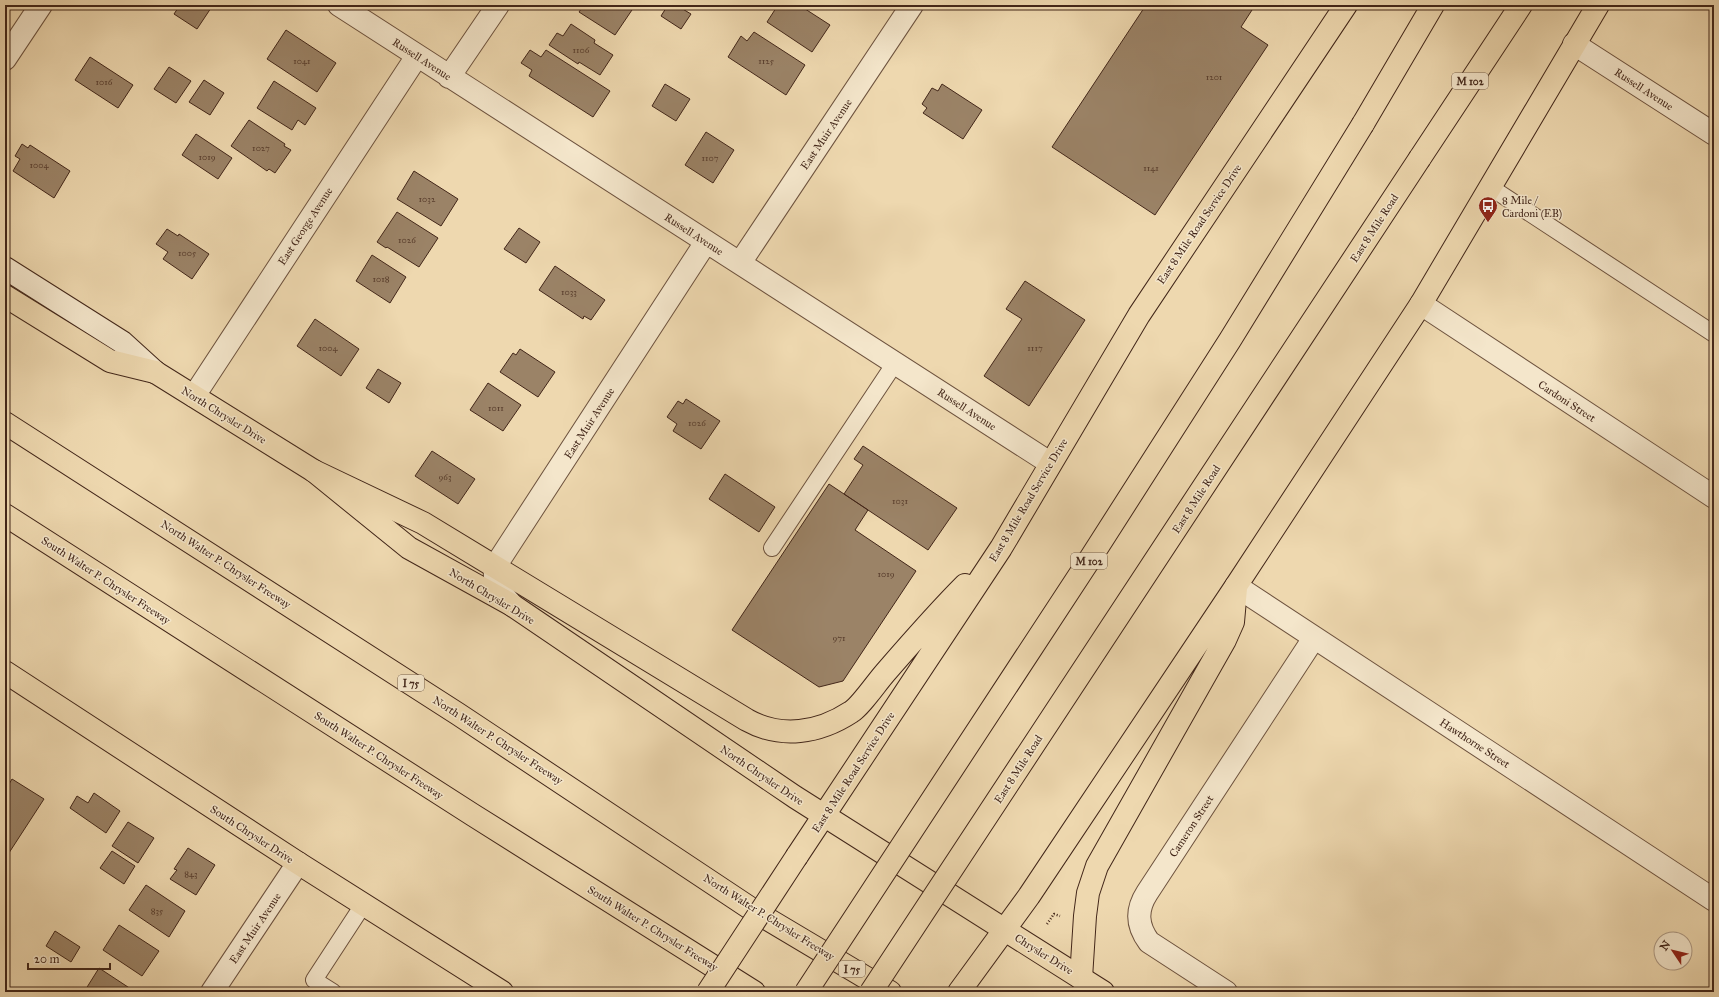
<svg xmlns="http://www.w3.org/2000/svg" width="1719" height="997" font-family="'IM FELL Great Primer',serif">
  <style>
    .building { fill: #9b8367; stroke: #422619 }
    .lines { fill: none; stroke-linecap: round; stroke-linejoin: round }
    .lane-casing { stroke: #6d523e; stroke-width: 18 }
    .street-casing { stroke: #6d523e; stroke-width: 24 }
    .secondary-casing { stroke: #422619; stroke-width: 24 }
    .primary-casing { stroke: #422619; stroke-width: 24 }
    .highway-casing { stroke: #422619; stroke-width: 24 }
    .path { stroke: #422619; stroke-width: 2.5; stroke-dasharray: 1 2; stroke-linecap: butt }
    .lane { stroke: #f4e6cb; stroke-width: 16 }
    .street { stroke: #f4e6cb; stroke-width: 22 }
    .secondary { stroke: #f4e6cb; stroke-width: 22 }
    .primary { stroke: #eed8af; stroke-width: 22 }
    .highway { stroke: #eed8af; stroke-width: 22 }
    .highway-bridge-casing { stroke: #422619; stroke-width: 24; stroke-linecap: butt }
    .highway-bridge { stroke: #eed8af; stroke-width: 22 }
    .labels { text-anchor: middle; stroke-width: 3; stroke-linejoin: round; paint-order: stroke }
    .number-label { font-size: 9px; fill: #583d2c }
    .shield { fill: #f4e6cb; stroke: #77604e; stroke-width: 1 }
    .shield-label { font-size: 10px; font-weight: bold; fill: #422619 }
    .street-label { font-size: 11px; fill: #422619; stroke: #f4e6cb }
    .poi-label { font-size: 11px; fill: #422619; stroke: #f4e6cb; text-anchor: start }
  </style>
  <rect width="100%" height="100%" fill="#eed8af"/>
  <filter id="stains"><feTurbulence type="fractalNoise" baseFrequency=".005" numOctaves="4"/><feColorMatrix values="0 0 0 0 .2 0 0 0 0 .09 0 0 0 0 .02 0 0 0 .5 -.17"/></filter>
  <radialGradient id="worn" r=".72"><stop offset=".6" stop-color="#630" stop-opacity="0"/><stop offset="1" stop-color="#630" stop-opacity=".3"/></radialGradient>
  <path class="building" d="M180,5H213L197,29L174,14Z
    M584,5H632L634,7L615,35L579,12Z
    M668,5H676L691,14L681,29L661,16Z
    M778,5H799L830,25L812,52L767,22Z
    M1146,5H1244L1252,10L1241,27L1268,45L1155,215L1052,147Z
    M571,24L595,40L594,43L613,55L600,75L579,62L578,64L549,45L557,33L563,36Z
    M286,30L336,63L317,92L267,59Z
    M754,32L805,65L786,95L728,57L741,36L747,41Z
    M530,50L541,57L546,50L610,91L593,117L529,76L532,70L521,63Z
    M90,57L133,85L118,108L75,80Z
    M169,67L191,81L176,103L154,89Z
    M204,80L224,93L210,115L189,102Z
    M274,81L316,108L305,125L298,120L292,130L257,108Z
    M665,84L690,99L676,121L652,106Z
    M942,84L982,110L963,139L923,113L927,108L922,104L932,88L938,91Z
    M249,120L285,144L284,146L291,150L275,173L269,169L267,171L231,146Z
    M706,132L734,150L713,183L685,165Z
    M196,134L232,158L218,179L182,155Z
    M22,144L28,148L30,145L70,171L54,198L13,171L20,159L15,156Z
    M414,171L458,199L441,226L397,199Z
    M397,212L438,238L419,267L387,247L386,248L377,242Z
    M519,228L540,242L526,263L504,249Z
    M167,229L178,236L179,234L209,254L192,279L163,259L168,252L156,244Z
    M372,255L406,277L390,303L356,281Z
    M555,266L605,300L591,320L584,316L583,319L539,290Z
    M1025,281L1085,320L1029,406L984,376L1022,319L1006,309Z
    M315,319L359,349L341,376L297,346Z
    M520,349L555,372L538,397L500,372L513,353L516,355Z
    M378,369L401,383L389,403L366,388Z
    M488,383L521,405L503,431L470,410Z
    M686,399L720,421L701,449L673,431L677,424L667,417L678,401L683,404Z
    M863,446L957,508L928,550L844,494L863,465L854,459Z
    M432,451L475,479L458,504L415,476Z
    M725,474L775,507L759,532L709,499Z
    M829,484L868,510L855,530L916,571L843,681L819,687L732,630Z
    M12,779L44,799L5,859V791Z
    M94,793L120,811L106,833L70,808L77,796L88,803Z
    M128,822L154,838L138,863L112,846Z
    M188,848L215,865L196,895L170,879L177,870L174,869Z
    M112,851L135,866L124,884L100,868Z
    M146,885L185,911L169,937L129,910Z
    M119,925L159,951L142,976L103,950Z
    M55,931L80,947L71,962L46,946Z
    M99,968L134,991L133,992H84Z"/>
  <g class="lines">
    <g class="lane-casing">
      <path id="lane" d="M1490,187L1714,334
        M772,548L895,363
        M333,992L314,980L363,905"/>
    </g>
    <g class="street-casing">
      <path id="street" d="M339,5L1050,463
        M1574,44L1714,134
        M5,59L41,5
        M449,77L498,5
        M740,263L912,5
        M1421,304L1714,497
        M194,396L417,56
        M1236,586L1714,900
        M512,605C502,595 491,579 496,565L706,242
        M212,992L298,863
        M1226,992L1149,942C1137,926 1136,910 1147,893L1314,638"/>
    </g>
    <g class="secondary-casing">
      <path id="secondary" d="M5,268L122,342L155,372"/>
    </g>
    <g class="primary-casing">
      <path id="primary" d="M155,372L314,471L409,548L512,605L795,797L1103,992
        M5,672L298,863L502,992"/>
    </g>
    <g class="highway-casing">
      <path id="highway" d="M1363,124L1433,5
        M1420,158L1521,5
        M5,296L110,361L155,372
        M5,423L458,714L759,914L890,992
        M314,471L423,523L747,720C781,739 819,733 851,712C860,707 877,682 885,673C911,643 937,613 965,585
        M5,515L473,815L754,992
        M797,856L1001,548L1139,315L1346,5
        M1081,978L1085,916L1088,893L1097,866L1225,640L1233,622L1236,588
        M959,992L1029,896L1236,586L1421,304L1598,5"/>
    </g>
    <path class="path" d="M1047,924L1054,914L1060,916"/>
    <use href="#lane" class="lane"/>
    <use href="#street" class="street"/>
    <use href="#secondary" class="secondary"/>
    <use href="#primary" class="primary"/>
    <use href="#highway" class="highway"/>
    <g class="highway-bridge-casing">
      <path id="highway-bridge" d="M708,992L797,856
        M806,992L1088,562L1230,340L1363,124
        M871,992L1420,158"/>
    </g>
    <use href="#highway-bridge" class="highway-bridge"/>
  </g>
  <defs>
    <g id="bus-pin" transform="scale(1)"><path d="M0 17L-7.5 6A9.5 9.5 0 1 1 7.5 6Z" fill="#8f2418" stroke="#f4e6cb"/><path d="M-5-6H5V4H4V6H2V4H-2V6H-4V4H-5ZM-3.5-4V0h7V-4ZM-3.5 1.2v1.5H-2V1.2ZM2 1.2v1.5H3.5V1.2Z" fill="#fff"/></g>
  </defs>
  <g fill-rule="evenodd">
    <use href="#bus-pin" x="1488" y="206"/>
  </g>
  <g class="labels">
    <g class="number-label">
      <text x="581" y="53">1106</text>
      <text x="302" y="64">1041</text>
      <text x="766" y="64">1125</text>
      <text x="1214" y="80">1201</text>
      <text x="104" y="85">1016</text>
      <text x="261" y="151">1027</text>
      <text x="207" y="160">1019</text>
      <text x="710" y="161">1107</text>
      <text x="39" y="168">1004</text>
      <text x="1151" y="171">1141</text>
      <text x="427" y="202">1032</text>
      <text x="407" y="243">1026</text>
      <text x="187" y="256">1005</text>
      <text x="381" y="282">1018</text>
      <text x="569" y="295">1033</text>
      <text x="328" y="351">1004</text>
      <text x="1035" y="351">1117</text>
      <text x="496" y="411">1011</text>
      <text x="697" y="426">1026</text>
      <text x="445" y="480">963</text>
      <text x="900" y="504">1031</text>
      <text x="886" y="577">1019</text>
      <text x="839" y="641">971</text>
      <text x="191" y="877">843</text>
      <text x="157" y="914">835</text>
    </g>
    <g class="shield">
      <rect x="1452" y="73" width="36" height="16" rx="3"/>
      <rect x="1071" y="553" width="36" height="16" rx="3"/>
      <rect x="398" y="675" width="26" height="16" rx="3"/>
      <rect x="839" y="961" width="26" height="16" rx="3"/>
    </g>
    <g class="shield-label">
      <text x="1470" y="85">M 102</text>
      <text x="1089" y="565">M 102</text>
      <text x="411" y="687">I 75</text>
      <text x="852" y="973">I 75</text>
    </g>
    <g class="street-label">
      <text transform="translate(422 59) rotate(33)" y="4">Russell Avenue</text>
      <text transform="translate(1644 89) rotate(33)" y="4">Russell Avenue</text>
      <text transform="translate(826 134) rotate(-56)" y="4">East Muir Avenue</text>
      <text transform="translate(1199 224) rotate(-56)" y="4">East 8 Mile Road Service Drive</text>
      <text transform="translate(305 226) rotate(-57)" y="4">East George Avenue</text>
      <text transform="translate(1374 228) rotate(-57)" y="4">East 8 Mile Road</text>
      <text transform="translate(694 234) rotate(33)" y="4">Russell Avenue</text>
      <text transform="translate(1567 401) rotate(33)" y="4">Cardoni Street</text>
      <text transform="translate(967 409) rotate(33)" y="4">Russell Avenue</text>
      <text transform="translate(224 415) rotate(32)" y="4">North Chrysler Drive</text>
      <text transform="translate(589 423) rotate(-57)" y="4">East Muir Avenue</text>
      <text transform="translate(1196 499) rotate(-57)" y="4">East 8 Mile Road</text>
      <text transform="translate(1028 500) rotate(-59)" y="4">East 8 Mile Road Service Drive</text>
      <text transform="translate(226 564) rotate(33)" y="4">North Walter P. Chrysler Freeway</text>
      <text transform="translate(106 580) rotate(33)" y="4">South Walter P. Chrysler Freeway</text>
      <text transform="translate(492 596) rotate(31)" y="4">North Chrysler Drive</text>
      <text transform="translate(498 740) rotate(33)" y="4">North Walter P. Chrysler Freeway</text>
      <text transform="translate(1475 743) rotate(33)" y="4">Hawthorne Street</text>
      <text transform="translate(379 755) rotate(33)" y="4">South Walter P. Chrysler Freeway</text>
      <text transform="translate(1018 769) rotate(-57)" y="4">East 8 Mile Road</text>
      <text transform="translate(853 772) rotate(-57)" y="4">East 8 Mile Road Service Drive</text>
      <text transform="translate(762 775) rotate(34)" y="4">North Chrysler Drive</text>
      <text transform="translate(1191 826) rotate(-57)" y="4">Cameron Street</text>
      <text transform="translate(252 834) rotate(33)" y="4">South Chrysler Drive</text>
      <text transform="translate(769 917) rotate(32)" y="4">North Walter P. Chrysler Freeway</text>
      <text transform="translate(255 928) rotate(-56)" y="4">East Muir Avenue</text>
      <text transform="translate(653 928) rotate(32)" y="4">South Walter P. Chrysler Freeway</text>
      <text transform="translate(1044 954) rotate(32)" y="4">Chrysler Drive</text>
    </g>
    <g class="poi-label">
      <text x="1502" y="204">8 Mile /<tspan x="1502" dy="13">Cardoni (EB)</tspan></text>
    </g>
  </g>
  <rect width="1719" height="997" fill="none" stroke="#eed8af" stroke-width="20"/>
  <rect x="6" y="6" width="1707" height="985" fill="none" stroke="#422619" stroke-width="2"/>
  <rect x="10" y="10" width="1699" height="977" fill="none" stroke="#422619"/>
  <g transform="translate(1673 951) rotate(305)"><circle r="19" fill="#f4e6cb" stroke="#ad9984"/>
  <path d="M0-3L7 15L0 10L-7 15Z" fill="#8f2418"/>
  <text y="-6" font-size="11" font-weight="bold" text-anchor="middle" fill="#422619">N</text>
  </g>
  <path d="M28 963v6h82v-6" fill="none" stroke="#422619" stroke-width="2"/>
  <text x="34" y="963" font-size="12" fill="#422619" stroke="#f4e6cb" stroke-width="3" paint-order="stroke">20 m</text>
  <rect width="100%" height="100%" filter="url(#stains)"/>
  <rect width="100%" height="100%" fill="url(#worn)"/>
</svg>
